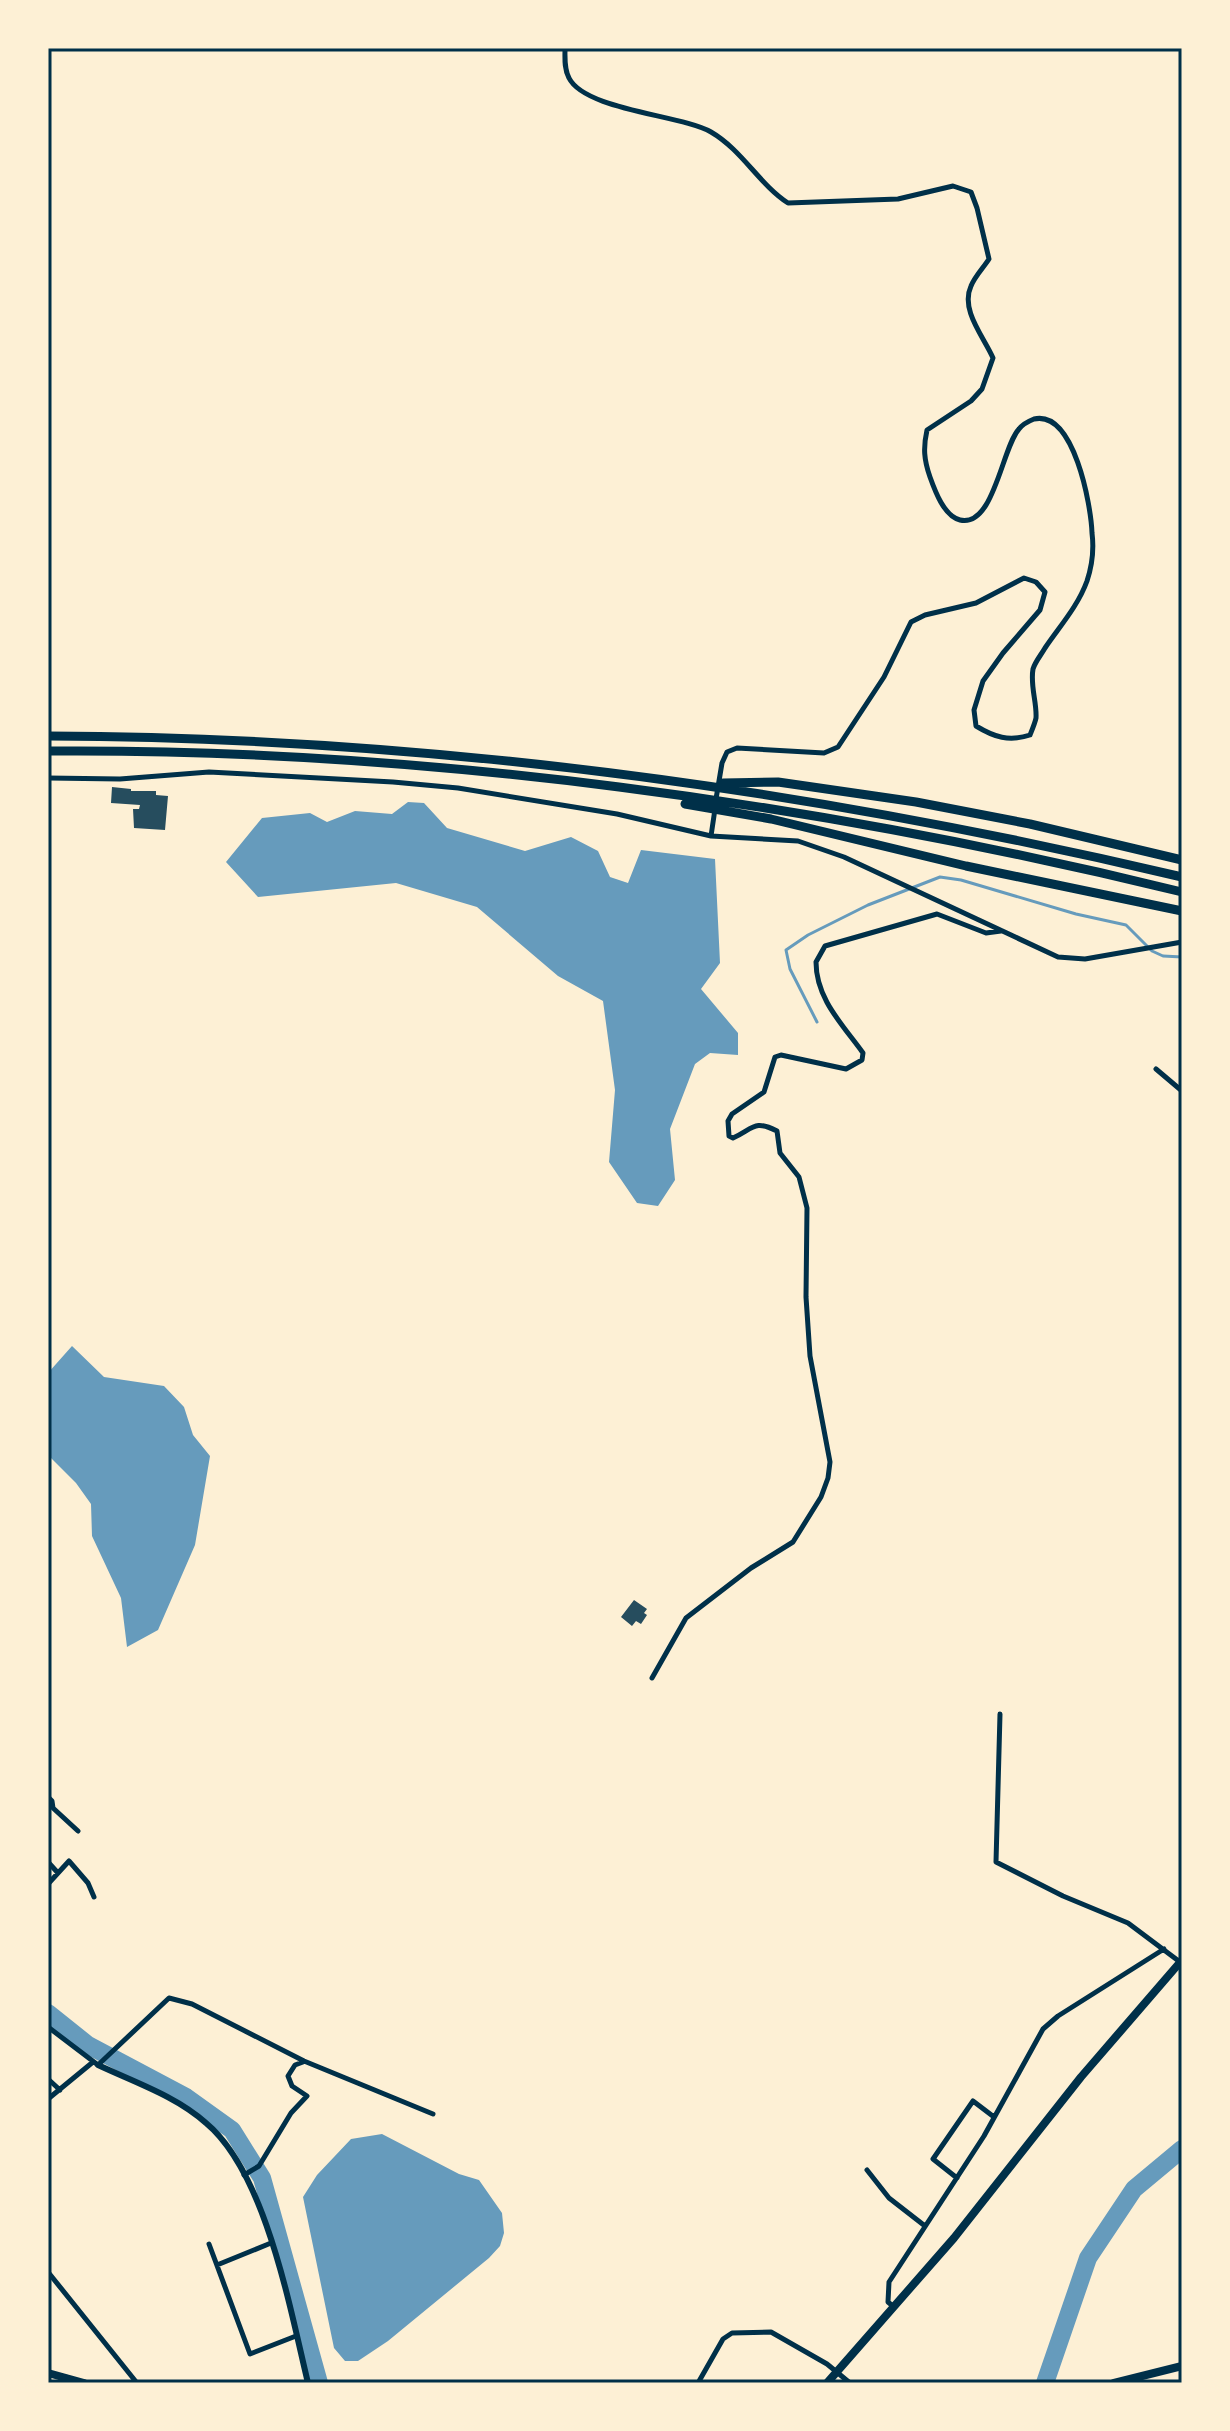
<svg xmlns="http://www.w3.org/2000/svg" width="1230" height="2431" font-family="'Sofia Sans Condensed',sans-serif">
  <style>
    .water { fill: #669bbc }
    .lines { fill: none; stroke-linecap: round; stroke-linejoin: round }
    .stream { stroke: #669bbc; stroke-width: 3 }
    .river { stroke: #669bbc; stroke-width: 18 }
    .building { fill: #264d5e }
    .minor { stroke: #003049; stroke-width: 5 }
    .tertiary { stroke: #003049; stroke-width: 6 }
    .trunk { stroke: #003049; stroke-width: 8 }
    .motorway { stroke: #003049; stroke-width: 9 }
    .neatline { fill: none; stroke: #003049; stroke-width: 3 }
  </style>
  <rect width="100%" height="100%" fill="#fdf0d5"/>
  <path class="water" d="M408,802L424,803L447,828L525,851L571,837L598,851L610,877L628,883L641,850L715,859L720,963L701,989L738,1033V1055L710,1053L695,1064L670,1129L675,1180L658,1206L637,1203L609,1162L615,1090L603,1001L558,976L477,907L396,883L258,897L226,862L262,818L310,813L327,822L355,811L392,814Z
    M72,1346L104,1377L164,1386L184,1407L193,1435L210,1456L195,1545L158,1630L127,1647L121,1598L92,1536L91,1504L76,1483L48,1455V1373Z
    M382,2134L459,2174L479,2180L502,2213L504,2233L500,2246L489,2258L388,2341L358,2361H345L334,2348L303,2197L317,2175L351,2139Z"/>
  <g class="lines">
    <path class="stream" d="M817,1022L790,969L786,950L808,935L868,905L940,877L961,880L1076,914L1126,925L1152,951L1163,956L1182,957"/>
    <path class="river" d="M48,2013L88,2045L186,2097L232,2130L262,2178L319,2383
      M1045,2383L1088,2258L1134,2189L1182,2149"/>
  </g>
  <path class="building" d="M112,787L131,789V791H156V795L168,796L165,830L134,828L133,809H139L140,805L111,803Z
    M634,1600L647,1609L644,1613L647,1615L641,1624L636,1621L632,1626L621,1617Z"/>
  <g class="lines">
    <path class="minor" d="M565,48C565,58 564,69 569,78C585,110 681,115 711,132C742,150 759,184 788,203L898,199L953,186L971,192L977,208L989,259C984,267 975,276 971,286C960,310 984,337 993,358L982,389L971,401L927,430C923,448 924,460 930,477C935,491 944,516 960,520C994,528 1002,447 1019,429C1022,425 1029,421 1034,419C1074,410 1091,505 1092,533C1094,549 1092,566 1087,581C1078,606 1060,626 1045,648C1041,655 1035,662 1033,669C1030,686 1037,702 1036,718C1035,723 1032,730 1030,735C1009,742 994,737 976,726L974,710L983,681L1003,653L1040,610L1045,592L1036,582L1024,578L976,603L925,615L911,622L884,677L838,747L824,753L737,748L727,752L722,763L716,799
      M48,778L120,779L209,772L393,782L458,788L617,814L711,836L798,841L844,857L1058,957L1085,959L1182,942
      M711,836L715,809
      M1156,1069L1182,1091
      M652,1678L686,1618L751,1568L793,1542L821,1497L828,1478L830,1462L810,1356L806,1297L807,1208L799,1177L780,1153L777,1131C754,1119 753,1129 733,1138L729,1136L728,1121L732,1114L764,1092L775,1057L781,1055L846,1069L862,1060L863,1053C843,1025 816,999 816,962L825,946L937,914L986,933L1001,931
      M1000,1714L996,1862L1063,1896L1128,1923L1180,1962
      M48,1797L52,1801L53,1808L78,1831
      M48,1862L58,1873
      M48,1884L69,1861L88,1883L94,1897
      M48,2027L98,2065L169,1998L192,2004L304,2061L433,2114
      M48,2079L60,2090
      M48,2099L93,2062
      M867,2170L889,2198L925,2226
      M244,2175L259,2166L291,2113L307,2096L292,2086L288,2076L295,2065L303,2062
      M957,2178L933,2159L973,2101L994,2117
      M209,2244L250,2354L296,2336
      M217,2265L271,2243
      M48,2272L137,2383
      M894,2307L888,2302L889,2282L984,2136L1043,2029L1058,2016L1164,1949
      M698,2383L723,2339L732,2333L771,2332L827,2364L850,2383"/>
    <path class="tertiary" d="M98,2065C134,2082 176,2096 206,2123C266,2173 290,2309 308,2383"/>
    <path class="trunk" d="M48,2373L84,2383
      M827,2383L954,2238L1081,2077L1182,1960
      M1114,2383L1182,2366"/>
    <path class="motorway" d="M48,736C430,737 810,789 1182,877
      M48,751C422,748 819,803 1182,892
      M723,783L778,782L916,802L1030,824L1182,860
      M685,804L771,819L966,866L1182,911"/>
  </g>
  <rect width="1230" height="2431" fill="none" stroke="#fdf0d5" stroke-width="100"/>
  <rect x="50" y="50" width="1130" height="2331" class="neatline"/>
</svg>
